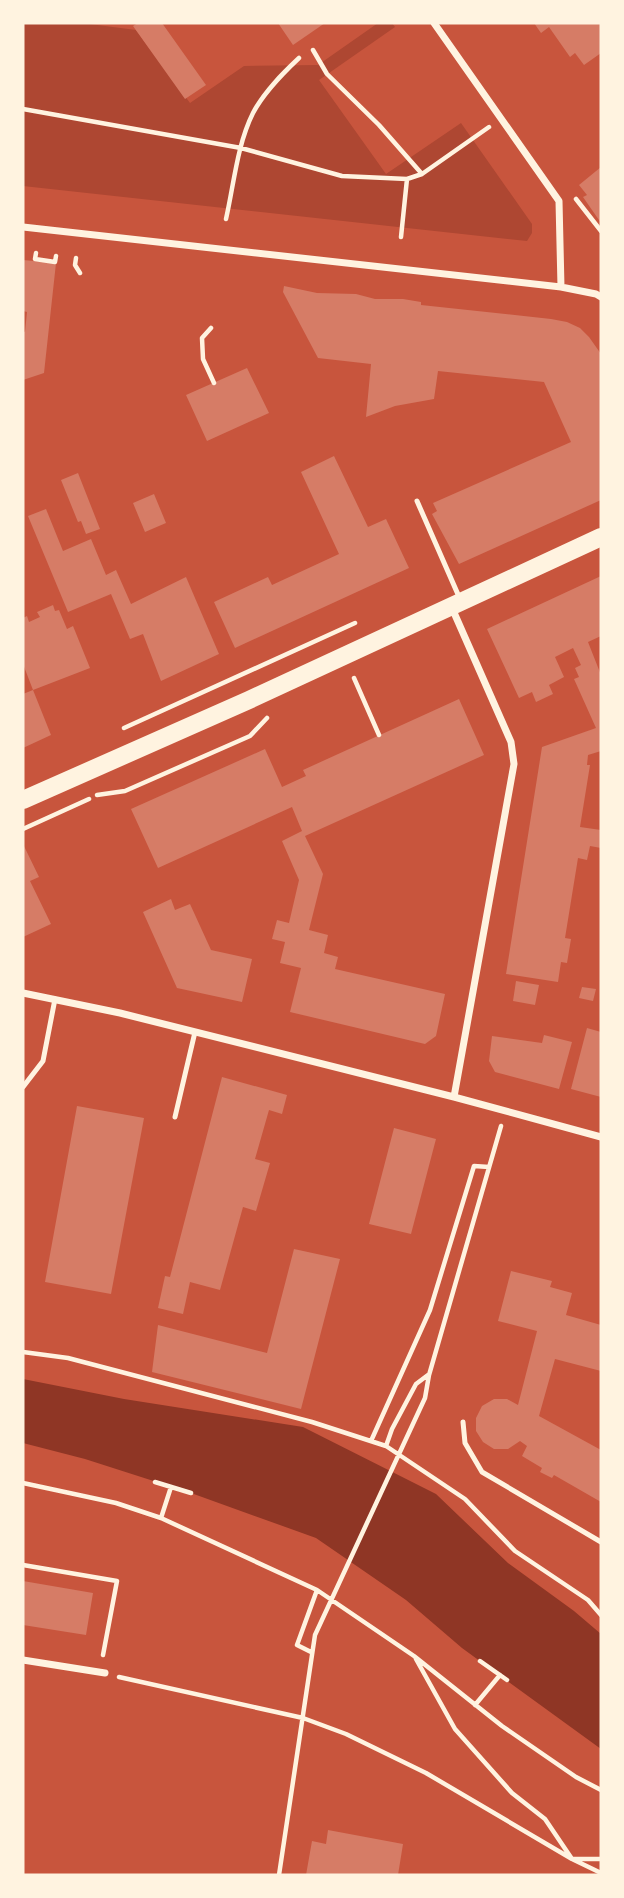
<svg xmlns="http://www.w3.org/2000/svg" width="624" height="1898" font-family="Overpass,sans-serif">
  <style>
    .green { fill: #ae4732 }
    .water { fill: #8f3625 }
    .building { fill: #d67c66 }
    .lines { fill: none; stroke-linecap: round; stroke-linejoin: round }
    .path { stroke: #fff3e0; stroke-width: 4.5 }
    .service { stroke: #fff3e0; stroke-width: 5 }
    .minor { stroke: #fff3e0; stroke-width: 7 }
    .primary { stroke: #fff3e0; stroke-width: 18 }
  </style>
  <rect width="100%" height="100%" fill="#c8553d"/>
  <path class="green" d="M23,23H82L136,30L190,103L244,66L318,65L378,23H392L395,27L319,80L386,174L461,123L532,224V233L527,241L23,186Z"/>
  <path class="water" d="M23,1379L124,1399L303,1427L436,1494L508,1563L574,1611L601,1634V1749L462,1648L406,1600L316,1538L191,1493L85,1459L23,1443Z"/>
  <path class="building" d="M138,23H162L206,85L185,99L133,26Z
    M278,23H325L293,45Z
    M534,23H601V53L584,65L575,53L570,57L549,27L541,33Z
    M601,167V223L583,197L587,195L579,185Z
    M23,260L56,263L44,373L23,380V331L25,332L27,312L23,311Z
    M284,286L317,293L356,294L375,299H403L421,302V305L551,319L567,322L580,328L589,337L601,354V500L459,564L432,514L437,511L433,503L571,442L544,382L438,371L434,399L395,406L366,417L371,364L318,358L283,292Z
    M247,368L269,413L207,441L186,395Z
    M334,456L368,527L386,519L409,568L235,648L214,602L268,577L272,585L339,554L301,472Z
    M78,473L100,529L86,534L81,521L78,522L61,480Z
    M154,494L166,523L145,532L133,503Z
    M46,509L63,551L91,539L106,575L116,570L131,604L186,577L219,654L161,681L143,634L130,639L111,594L68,612L28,516Z
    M601,576V636L588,642L601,675V751L588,755L587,765H590L580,827L601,830V848L590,846L587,860L578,858L565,938L571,939L567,963L561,962L558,982L506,974L542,747L596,728L574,679L579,677L575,668L581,665L573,648L555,657L564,677L549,685L553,694L536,702L532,692L519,698L487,629Z
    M53,605L55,611L59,610L67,629L73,626L90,668L33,690L23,664V618L27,616L29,622L40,617L37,612Z
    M33,690L51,735L23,748V694Z
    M459,699L484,755L305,836L323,874L309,930L328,935L324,953L338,957L335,969L445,994L436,1036L425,1044L290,1012L301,968L280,963L285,942L272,939L277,920L289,923L299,880L282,841L302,831L292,807L158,868L131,809L265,749L282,787L306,776L303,770Z
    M23,844L39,877L30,881L51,924L23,937Z
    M171,899L175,910L190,904L211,950L252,959L242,1002L177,988L143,912Z
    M516,981L539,985L535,1005L513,1001Z
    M582,987L596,989L593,1001L579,998Z
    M587,1028L601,1032V1097L571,1089Z
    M544,1035L572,1042L559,1089L495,1072L489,1061L492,1036L542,1043Z
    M222,1077L287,1095L282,1114L269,1110L255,1159L270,1163L256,1211L243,1207L220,1290L190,1282L183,1314L158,1308L165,1276L170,1277Z
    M77,1106L144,1118L111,1294L45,1282Z
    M394,1128L436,1139L411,1234L369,1224Z
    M294,1249L340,1259L301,1409L152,1372L158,1325L267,1353Z
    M511,1271L552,1281L550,1287L572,1293L566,1315L601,1325V1371L555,1359L539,1416L601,1450V1502L554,1475L552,1478L540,1472L542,1468L522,1456L527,1446L520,1441L508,1449H494L483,1442L476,1431V1418L482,1406L494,1399H507L518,1405L537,1331L498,1321Z
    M23,1581L93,1593L86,1635L23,1625Z
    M328,1830L403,1844L398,1875H306L312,1841L326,1844Z"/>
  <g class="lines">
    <path class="path" d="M313,50L327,74L379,125L422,174
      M23,109L241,148L342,176L407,179L422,174L489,127
      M576,199L601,231
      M226,219C234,184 237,145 253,113C264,92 282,74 299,58
      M401,237L407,179
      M36,253L35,259L55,262L56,256
      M76,258L75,265L80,273
      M211,328L202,338L203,359L214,383
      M354,678L379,735
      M124,728L355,623
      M97,795L125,791L250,736L267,718
      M23,829L89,799
      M23,1352L68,1358L312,1422L386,1446L465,1499L515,1551L588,1600L601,1615
      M371,1441L430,1310L474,1166L489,1167
      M386,1446L392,1429L416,1384L428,1375
      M155,1482L191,1493
      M23,1483L116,1503L161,1518L317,1590L414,1656L502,1726L576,1777L601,1790
      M161,1518L171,1487
      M23,1565L117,1581L103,1655
      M311,1652L297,1645L317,1590
      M416,1659L455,1729L512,1793L545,1819L572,1859H601
      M480,1661L507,1680
      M119,1677L303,1718L346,1734L426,1773L572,1859L601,1873
      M475,1705L500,1675
      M279,1875L315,1635L425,1398L429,1375L501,1126"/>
    <path class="service" d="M417,501L460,599
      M23,1087L43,1061L55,999
      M175,1117L195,1032
      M463,1422L465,1443L482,1472L601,1542"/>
    <path class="minor" d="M434,23L559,201L561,287
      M23,227L561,287L596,294L601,297
      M452,608L511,742L514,764L454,1097
      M23,993L120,1013L454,1097L601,1137
      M23,1660L105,1673"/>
    <path class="primary" d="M23,800L249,700L601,537"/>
  </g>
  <rect width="624" height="1898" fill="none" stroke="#fff3e0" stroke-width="49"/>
</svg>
